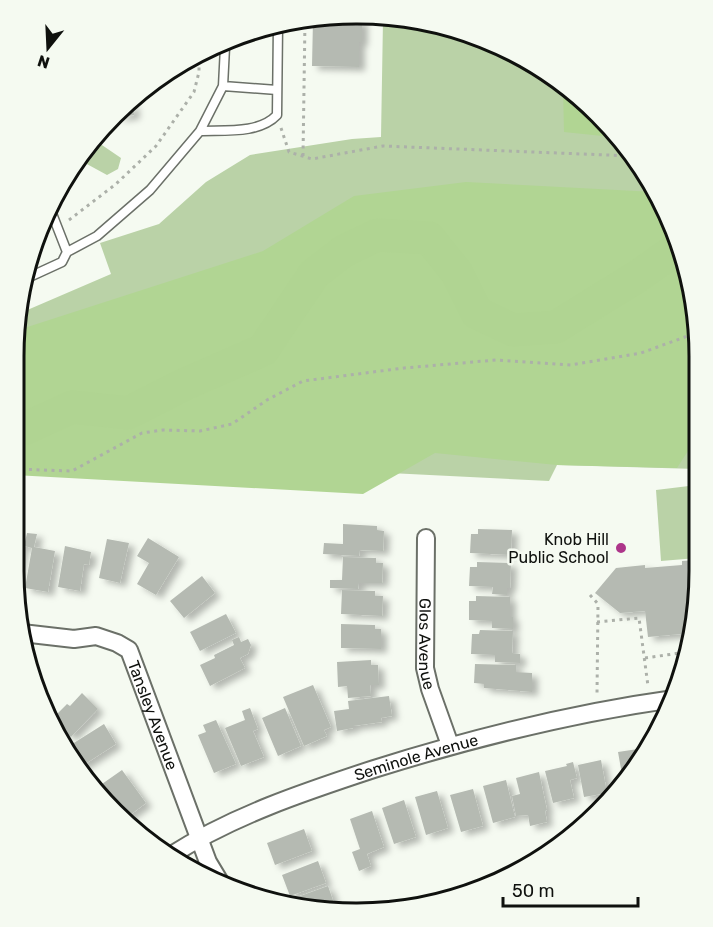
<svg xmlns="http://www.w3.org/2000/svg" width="713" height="927" font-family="Rubik,sans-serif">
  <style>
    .green { fill: #bad2a7 }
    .forest { fill: #b1d593 }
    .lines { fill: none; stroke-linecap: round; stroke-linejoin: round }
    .river { stroke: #b0d492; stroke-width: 33 }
    .building { fill: #b5bab2; filter: url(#shadow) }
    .lane-casing { stroke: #6b7068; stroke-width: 11 }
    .street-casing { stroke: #6b7068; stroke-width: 20 }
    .path { stroke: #acb0a9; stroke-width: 3; stroke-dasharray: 3 4.5; stroke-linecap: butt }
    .lane { stroke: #fff; stroke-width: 8 }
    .street { stroke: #fff; stroke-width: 16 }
    .poi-dot { fill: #ad358a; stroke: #f5faf1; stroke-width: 2 }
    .labels { text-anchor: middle; stroke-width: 5; stroke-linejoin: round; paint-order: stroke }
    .poi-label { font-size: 16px; fill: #0f110e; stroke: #f5faf1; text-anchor: end }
    .street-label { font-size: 16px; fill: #0f110e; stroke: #f5faf1 }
    .rim { fill: none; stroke: #0f110e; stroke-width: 3 }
  </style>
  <defs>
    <filter id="shadow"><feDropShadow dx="6" dy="4" stdDeviation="3" flood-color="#0004"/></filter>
  </defs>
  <rect width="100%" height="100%" fill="#f5faf1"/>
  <path class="green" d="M383,20H424L547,72L642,166L681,246L697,312V469L557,465L549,481L289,468L14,449V334L18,314L111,274L100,243L159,224L206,182L250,155L352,139L381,137Z
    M91,141H96L121,158L118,169L107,175L85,163L81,153Z
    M697,485V558L661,561L656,490Z"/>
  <path class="forest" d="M563,88L612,137L564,132Z
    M466,182L655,192L681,246L697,312V437L677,468L557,465L435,453L363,494L14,475L15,331L263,251L354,196Z"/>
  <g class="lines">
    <path class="river" d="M14,431L24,429L72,407L128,413L183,385L263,350L314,274L344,251L377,235L429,238L457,273L477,313L513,330L556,327L638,276L681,246"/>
  </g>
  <path class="building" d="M313,20H362V42H359V67L312,66Z
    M133,102L134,115L116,118L121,113Z
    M343,524L377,526V530L384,531L383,551L360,550L359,556L323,554L324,543L343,544Z
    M478,529L512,530L511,555L470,553L471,534H478Z
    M27,533L37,534L34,547L55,551L48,592L25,588L32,548L24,546Z
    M14,536L24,538L16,586L14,570Z
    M148,538L179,557L156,595L137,584L149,563L137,556Z
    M107,539L129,543L120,583L99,578Z
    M65,546L91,552L89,565L84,564L80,591L58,587Z
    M343,557L376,558V563H383L382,583H359L358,589L330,588V580H342Z
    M697,560V616L692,633L648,637L645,611L620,613L595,593L616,568L645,565V568L682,565V561Z
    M477,562L511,563L510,588H507V595L492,594L493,587L469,586L470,567H477Z
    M202,576L215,593L184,618L170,601Z
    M342,590L375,591V596H383L382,616L341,614Z
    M476,596L510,597V617H513V629L492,628V621L469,620V601H476Z
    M226,614L236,633L200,651L190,632Z
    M341,624L375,625V629H381V649L341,648Z
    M480,630L513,631L512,653L520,654V663L495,662V655L471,654L472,634H479Z
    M239,637L241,642L248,639L251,645L248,654L240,658L245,668L210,686L200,665L215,658L214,655L234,645L232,640Z
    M371,660V665H378L379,685H370L371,696L348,698L347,686L338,687L337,662Z
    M475,664L516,665V672L532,673V692L484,688V684L474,683Z
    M313,685L331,727L324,730L327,736L304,746L283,697Z
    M82,693L98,709L71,737L52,719L67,704L70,706Z
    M389,696L392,716L381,718L382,722L353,726V728L337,731L334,711L349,709L348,701Z
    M250,708L258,729L253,731L264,757L241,766L225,728L245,720L242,711Z
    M285,708L301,746L278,756L262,718Z
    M216,720L236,764L214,773L198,735L206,732L203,725Z
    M104,724L116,744L82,766L69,746Z
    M638,749L640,763L623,780L618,752Z
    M601,760L607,793L584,797L578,765Z
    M573,762L577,778L570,780L574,798L553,803L545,771L567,766L566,764Z
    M122,770L146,803L126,818L102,784Z
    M539,772L547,810L545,811L547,822L530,826L528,815L516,816L512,796L520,794L516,778Z
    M506,780L515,817L493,823L483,786Z
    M473,789L483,826L461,832L450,795Z
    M437,791L448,828L426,835L415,797Z
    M104,793L123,819H122L114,813L101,796Z
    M404,800L416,837L394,844L382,808Z
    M372,811L384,847L367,854L371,866L359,871L352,852L360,849L350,819Z
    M304,829L312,851L275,865L267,843Z
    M318,861L326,883L290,896L282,875Z
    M328,886L336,909L294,904L292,899Z"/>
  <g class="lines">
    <g class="lane-casing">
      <path id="lane" d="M223,86L225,47
        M200,131L223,86L277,90
        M67,252L97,236L150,190L200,131C225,130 259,134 277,115L278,25
        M25,279L62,262L67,252L51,211"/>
    </g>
    <g class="street-casing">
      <g id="street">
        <path id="s1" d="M426,538L425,668L430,689L450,745"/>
        <path id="s2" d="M22,633L74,639L96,636L117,643L129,650L208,862L220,882"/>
        <path id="s3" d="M170,856C232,816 304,792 374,769C473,738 572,713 674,699"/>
      </g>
    </g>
    <path class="path" d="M281,128L289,152L312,159L383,146L632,156
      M303,156L305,20
      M69,220L116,184L156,146L194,92L199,72V58
      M14,469L72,471L142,433L163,430L200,431L232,424L267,400L303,381L404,368L496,360L571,365L641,353L685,337L697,329
      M590,595L598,604L597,694
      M597,622L639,618L648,686
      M645,658L687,652"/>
    <use href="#lane" class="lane"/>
    <use href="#street" class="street"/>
  </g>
  <circle class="poi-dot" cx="621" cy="548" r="6"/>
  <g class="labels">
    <g class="poi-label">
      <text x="609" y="545">Knob Hill<tspan x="609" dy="18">Public School</tspan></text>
    </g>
    <g class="street-label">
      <text dy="6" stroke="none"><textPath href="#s1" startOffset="106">Glos Avenue</textPath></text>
      <text dy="6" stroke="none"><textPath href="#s2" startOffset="180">Tansley Avenue</textPath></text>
      <text dy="6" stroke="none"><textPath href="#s3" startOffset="266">Seminole Avenue</textPath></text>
    </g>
  </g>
  <path d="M0 0H713V927H0ZM356 24H357A332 332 0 0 1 689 356V571A332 332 0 0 1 357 903H356A332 332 0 0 1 24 571V356A332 332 0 0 1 356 24Z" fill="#f5faf1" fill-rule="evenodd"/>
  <path class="rim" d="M356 24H357A332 332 0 0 1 689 356V571A332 332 0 0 1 357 903H356A332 332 0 0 1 24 571V356A332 332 0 0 1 356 24Z"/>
  <g transform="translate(48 48) rotate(198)" stroke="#f5faf1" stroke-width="4.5" paint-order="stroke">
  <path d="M0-4.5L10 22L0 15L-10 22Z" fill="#0f110e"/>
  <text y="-9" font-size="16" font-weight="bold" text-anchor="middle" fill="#0f110e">N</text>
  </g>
  <path d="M503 897v9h135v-9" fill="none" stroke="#0f110e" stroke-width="3"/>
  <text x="512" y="897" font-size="18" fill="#0f110e" stroke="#f5faf1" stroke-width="4.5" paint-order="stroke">50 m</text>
</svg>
